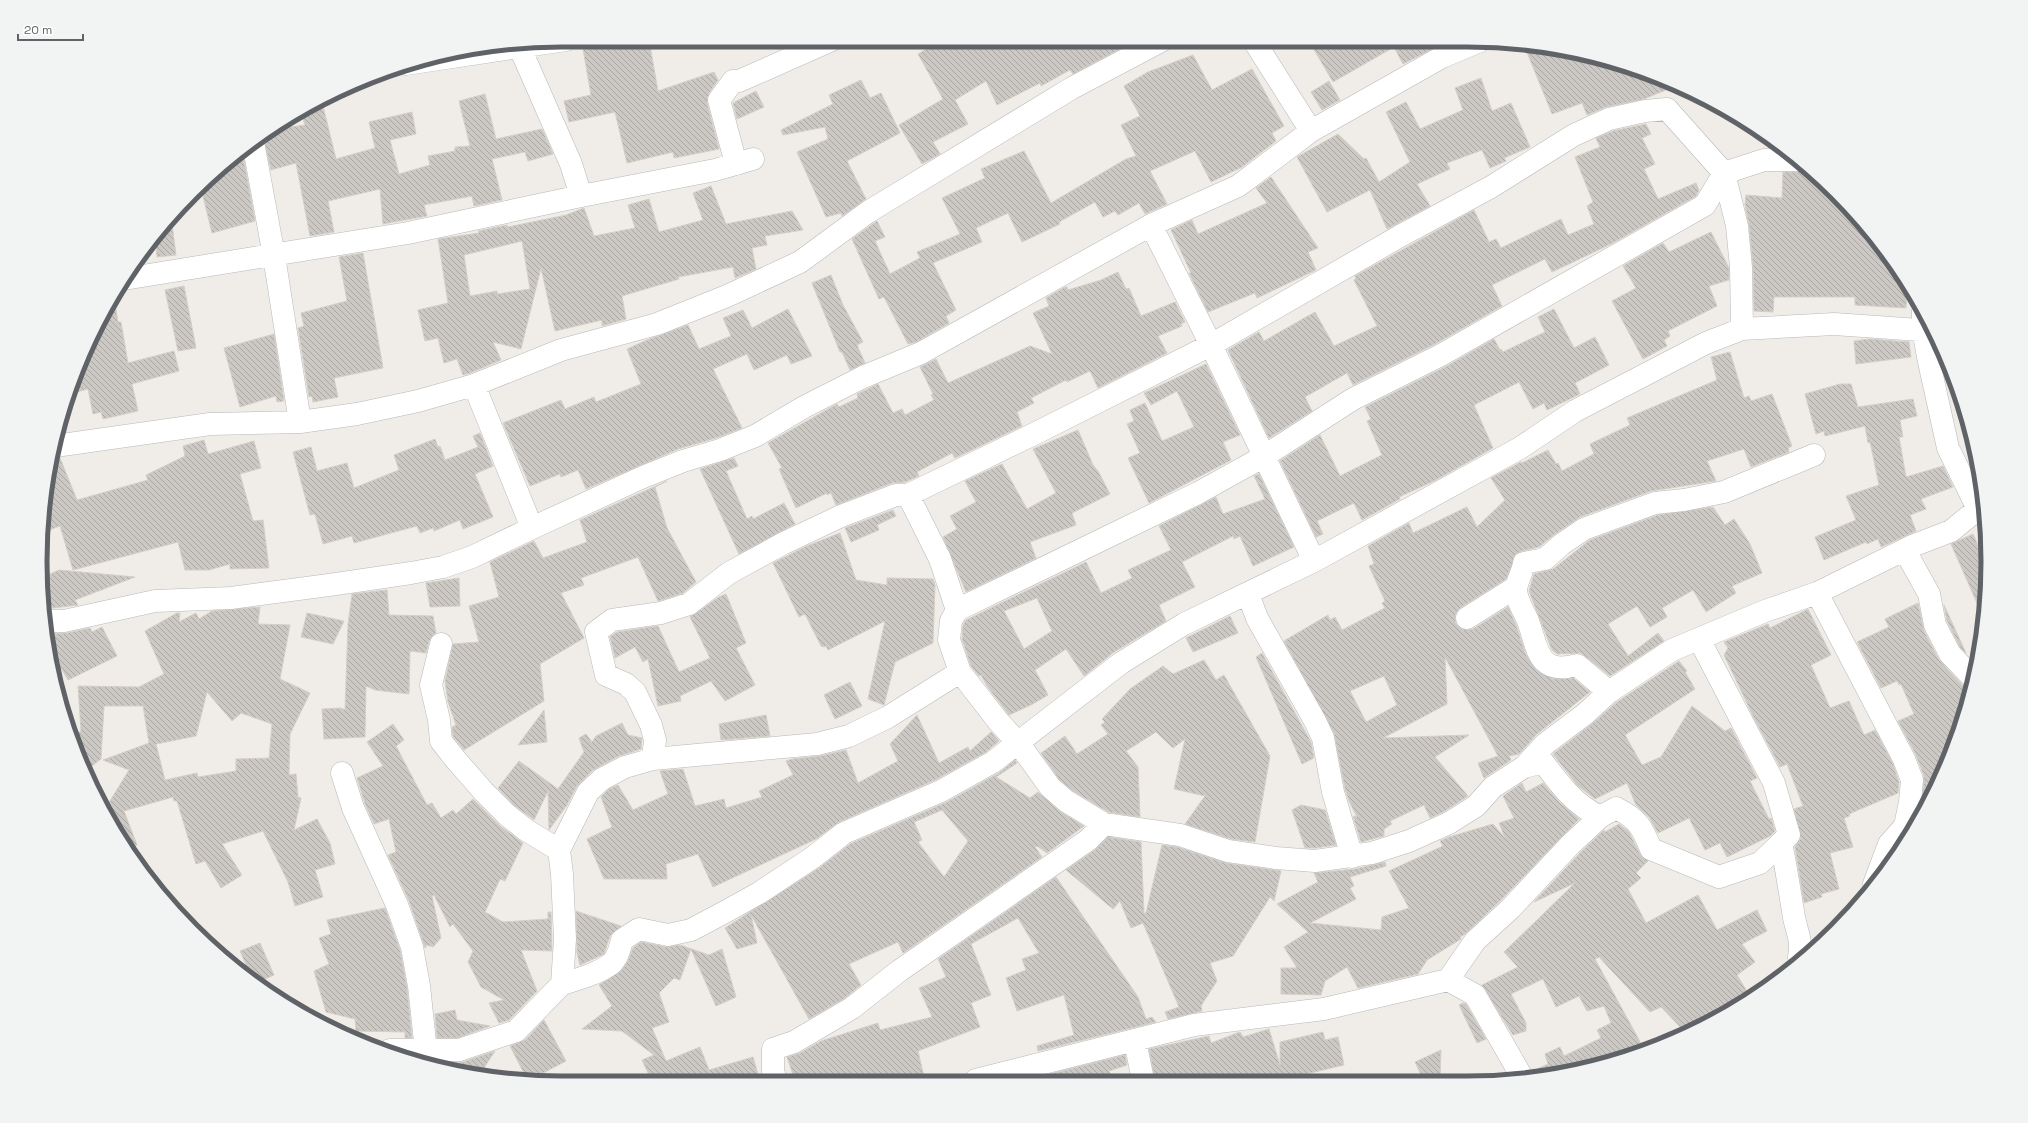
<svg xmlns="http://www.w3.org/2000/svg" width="2028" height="1123" font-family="'Space Grotesk',sans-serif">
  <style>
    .building { fill: url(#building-back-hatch); stroke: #d5cfc6; fill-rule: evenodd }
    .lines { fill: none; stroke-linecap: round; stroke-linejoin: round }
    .street-casing { stroke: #b5b8bb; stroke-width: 23 }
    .street { stroke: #fff; stroke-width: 22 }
    .rim { fill: none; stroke: #5f6367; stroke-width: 5 }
  </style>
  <defs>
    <pattern id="building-back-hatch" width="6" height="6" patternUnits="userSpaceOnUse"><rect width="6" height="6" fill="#ccc8c4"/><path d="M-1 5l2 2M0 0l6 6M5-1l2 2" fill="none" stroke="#a9a6a3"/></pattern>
  </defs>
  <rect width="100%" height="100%" fill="#f0ede8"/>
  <path class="building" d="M640,40H649L658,91L714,72L718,80L709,93L707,103L719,149L674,158L673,152L627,163L615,112L569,122L564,101L591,95L583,49L601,46L602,49Z
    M941,40L1042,41H1135L1073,74L1070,70L1041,86L1040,83L997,105L986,81L955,100L968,124L933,142L940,154L922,164L899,125L943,99L918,54Z
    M1309,41H1448L1403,64L1394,47L1333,82Z
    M1524,45L1602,58L1673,87L1644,99L1606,107L1587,115L1582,103L1552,114Z
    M1193,55L1212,90L1252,69L1284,126L1272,133L1276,141L1242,167L1211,182L1195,151L1150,171L1167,204L1145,214L1139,203L1118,215L1115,211L1103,217L1095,202L1059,222L1060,224L1022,242L1008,213L976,228L982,242L933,263L956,310L946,316L949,323L916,342L908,344L884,297L879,299L852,239L877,221L885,237L875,241L890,274L920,258L917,252L960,234L942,198L985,178L981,169L1024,151L1051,203L1126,159L1136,156L1121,125L1140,116L1124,86L1148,72Z
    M1481,78L1492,111L1511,103L1530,147L1504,158L1506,161L1490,168L1482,150L1447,163L1450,169L1417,184L1430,206L1387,229L1370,190L1327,212L1297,157L1338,134L1364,159L1366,158L1379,182L1410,162L1386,112L1406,102L1420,129L1463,110L1455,88Z
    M861,80L870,98L881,93L900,133L847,161L866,199L842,216L841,213L826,217L797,152L828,139L825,127L783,135L781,130L833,104L829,95Z
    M1329,81L1340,100L1322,110L1311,92Z
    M756,91L764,107L737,119L733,103Z
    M485,94L496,139L542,129L553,154L528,161L525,152L492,159L502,200L474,206L472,196L424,205L427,216L383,224L380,189L328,201L334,232L310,236L296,163L271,170L263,135L270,130L305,125L301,112L323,106L336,159L375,148L369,122L412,112L416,134L390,140L399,174L430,165L428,156L455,151V147L470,146L459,101Z
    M1646,124L1651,134L1642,138L1655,164L1644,169L1658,199L1696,183L1699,190L1696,196L1611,244L1552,272L1545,259L1492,285L1502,306L1435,344L1353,385L1347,373L1305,397L1312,411L1269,438L1228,350L1259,332L1264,341L1315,312L1334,346L1377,326L1354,280L1356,278L1355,276L1474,210L1489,242L1496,239L1501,248L1561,219L1568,235L1594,224L1587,206L1593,202L1575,157L1600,147L1596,138L1613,131Z
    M242,150L255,221L212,233L201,188Z
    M1807,167L1880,244L1907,287L1906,308L1855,305V297H1774L1773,312L1754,311L1753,266L1749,225L1745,205L1746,195L1782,198L1783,172H1797Z
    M1271,177L1318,248L1308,252L1316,270L1257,298L1255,293L1208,312L1189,273H1191L1171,230L1192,220L1198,234L1267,203L1256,188Z
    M711,186L726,224L792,211L803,230L765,236L767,245L752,248L756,269L735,278L733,267L678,277L679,279L622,296L626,319L602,326V320L555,331L541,268L521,349L493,342L501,360L470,373L463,375L457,359L444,363L438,338L425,341L418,310L448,303L438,239L479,233L478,231L507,225L508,227L566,215L584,208L594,236L635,228L628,205L649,199L659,232L703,220L693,193ZM522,241L530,289L497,294V291L470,296L464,255Z
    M171,216L176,255L157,257L155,237Z
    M1711,232L1729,268V280L1709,286L1717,306L1668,331L1670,336L1664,340L1667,346L1643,359L1612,301L1636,288L1623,266L1663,243L1669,252Z
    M363,253L383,368L334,378L338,397L313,402L312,396L309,397L298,328L304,326L301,313L347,301L339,257Z
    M1118,272L1126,289L1129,288L1141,316L1175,302L1185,322L1181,324L1182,326L1158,336L1167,353L1098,388L1090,371L1067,382L1066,380L1031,398L1034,403L1017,412L1022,426L955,458L952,453L917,472L919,476L905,482L892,483L836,505L831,493L827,495V493L796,508L779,469L782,468L768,443L837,404L839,407L858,398L857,394L878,384L893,413L902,409L905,415L934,400L931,395L933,394L920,367L936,359L948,383L1030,346L1052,354L1033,313L1049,306L1046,298L1065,287H1067L1068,290L1101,280Z
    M831,275L843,305L863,342L857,345L865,363L850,370L842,352H840L812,283Z
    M184,286L196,348L178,351L165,290Z
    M114,297L118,322H121L128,363L174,351L179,371L132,384L138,411L103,419L101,412L93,414L88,389L69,394L80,362Z
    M788,309L812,356L791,364L787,355L754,370L747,354L713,369L742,428L716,438L678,449L586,489L578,470L561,477L560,474L530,486L503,423L561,400L565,409L594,397L596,402L641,384L627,349L647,340L688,325L699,349L731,336L723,318L743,310L752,328Z
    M1554,309L1574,348L1595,337L1609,365L1575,383L1580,394L1547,410L1544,403L1533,409L1519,382L1474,405L1493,448L1434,481L1399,497L1400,499L1362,520L1354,503L1317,521L1323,534L1316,537L1280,461L1320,435L1340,476L1382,455L1367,421L1371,419L1365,407L1447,366L1494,339L1500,350L1501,349L1503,352L1545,332L1538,317Z
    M274,334L284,401L277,402L276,396L240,407L224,348Z
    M1869,339L1909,342L1911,357L1856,364L1854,341Z
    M1730,352L1744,398L1749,396L1751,401L1772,394L1792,446L1788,448L1789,452L1751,467L1744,449L1707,461L1716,481L1651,491L1580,517L1555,534L1539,547L1522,551L1516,554L1506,579L1460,608L1456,613L1455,619L1456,624L1462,629L1468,630L1473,629L1508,607L1516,625L1526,655L1537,671L1553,679L1573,678L1590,692L1537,734L1519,754L1509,756L1511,760L1484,778L1478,763L1498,756L1445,657L1447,704L1383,738L1469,735L1435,757L1468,796L1443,812L1430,818L1424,805L1390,821L1392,824L1384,829V836L1361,842L1353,816L1357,817L1349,801L1345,789L1334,733L1284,641L1328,615L1330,620L1335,617L1342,630L1385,608L1382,603L1385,601L1369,566L1374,564L1368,546L1409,523L1413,533L1467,507L1477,527L1505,500L1491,478L1521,462L1522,463L1548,450L1556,464L1558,463L1562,471L1594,454L1590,444L1630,425L1627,418L1717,380L1711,357ZM1384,676L1397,705L1366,722L1350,691Z
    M1206,364L1240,435L1223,442L1231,460L1149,503L1128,458L1140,453L1127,424L1134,421L1130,410L1145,403L1162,441L1194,427L1177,391L1151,405L1144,393Z
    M1840,384H1851L1858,407L1913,399L1917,416L1900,420L1903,437H1899L1906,477L1943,466L1953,487L1921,499L1926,509L1910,515L1916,531L1881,547L1878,539L1867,544L1866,542L1824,560L1815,537L1856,520L1846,496L1879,485L1870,442L1868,443L1865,426L1825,436L1824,431L1816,434L1805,394Z
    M1078,430L1093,465L1098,471L1110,494L1072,513L1076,525L1030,542L1036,558L966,592L943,537L957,529L950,516L976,502L965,481L1002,464L1027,509L1056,493L1033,449Z
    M480,433L493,466L475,474L493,517L463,529L460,520L434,531L433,528L420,533L417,526L354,543L352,536L323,544L315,514L310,515L293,452L311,447L317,471L347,463L354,488L399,470L394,455L435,439L438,447L440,446L445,460L478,447L473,436Z
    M204,440L208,454L254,441L261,468L240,474L253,521L263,520L269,568L230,569V564L209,570H185L178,542L73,570L60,526L41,533L53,458H60L77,500L148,480L146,475L185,456L183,446Z
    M734,458L738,466L726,471L747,519L752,516L753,519L784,503L795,524L739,554L700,469Z
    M1259,474L1294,547L1253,566L1240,536L1234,539L1233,536L1182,562L1195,587L1159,605L1166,621L1114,652L1084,676L1066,649L1035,670L1048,695L1031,705L1009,715L987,686L981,675L979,676L971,666L962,639L963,625L966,620L1086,562L1101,593L1132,578L1128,570L1171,550L1159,526L1216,497L1223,514L1265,499L1254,476ZM1037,598L1052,631L1024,649L1004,611Z
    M667,481L655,487L667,528L696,582L683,593L658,601L638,557L581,578L584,585L561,593L584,638L540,664L544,701L464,750L453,736L452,727L456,725L448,702L445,681L453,644L479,642L469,606L499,597L490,562L534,541L543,558L587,542L580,520Z
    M1713,507L1725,525L1734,519L1750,544L1762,573L1732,586L1736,593L1706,612L1693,590L1662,608L1667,617L1650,627L1637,606L1608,624L1628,656L1658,633L1664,641L1610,676L1581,653L1557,654L1552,650L1529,591L1534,574L1553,569L1590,540L1658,515Z
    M893,510L896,516L877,525L879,530L851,542L845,528Z
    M840,533L856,580L887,585V578L933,579L935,585L933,643L895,662L884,705L868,699L885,621L828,650L826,646L824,647L821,646L805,614L799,617L773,563L807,546Z
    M1973,534L1986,563L1984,619L1951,544Z
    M59,570L135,577L75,600L78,605L53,608L41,588V578Z
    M459,578L460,606L430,607L426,583Z
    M387,590L389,615L433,616L436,633L429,641L426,653L410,651L409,694L375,690L366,686L365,737L324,739L322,709L341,708L345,710L348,624L352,594Z
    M726,594L746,643L736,648L755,685L725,701L711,681L680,696L681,701L658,706L648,659L643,662L635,647L615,658L610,637L617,632L658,626L679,672L710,658L690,617L719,597Z
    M1918,603L1924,631L1939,660L1963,686L1970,689L1960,729L1924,808L1922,803L1924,776L1915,753L1898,721L1914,714L1901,684L1899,685L1897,681L1881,688L1857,642L1889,627L1885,619Z
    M1944,605L1966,653L1960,647L1947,621Z
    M260,607L258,624L290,625L280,679L310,693L290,734L289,775L296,774L298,797L301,798L294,830L317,819L330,843L335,864L315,870L323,897L295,906L288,882L263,831L222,844L242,875L221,888L205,861L196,864L177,801H174L173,797L124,811L137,845L127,849L105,809L129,770L103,760L149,743L143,706H104L101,759L85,771L72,737L81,731L78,686L139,687L164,674L145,631L177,613H180L179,622L196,613L199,619L212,611ZM207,692L232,721L241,713L272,724L269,758L236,759V771L198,777L197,773L165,780L156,744L196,736Z
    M1808,609L1831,655L1811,665L1830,708L1849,701L1864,735L1875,730L1893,764L1899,782L1898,793L1849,814L1850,816L1844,818L1853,847L1830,853L1839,889L1821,894L1822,897L1804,903L1795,847L1801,838L1794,809L1803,806L1787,764L1780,767L1754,718L1724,655L1728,648L1724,642L1768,624L1770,628Z
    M307,613L344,621L333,644L301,637Z
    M1230,616L1238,633L1193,652L1186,638Z
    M102,627L117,656L68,680L61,668L54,671L47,634L67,633L90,628L92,632Z
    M1262,653L1311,742L1314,758L1302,764L1256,657Z
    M1204,660L1216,680L1224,675L1270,756L1255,842L1231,839L1185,824L1205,796L1174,789L1185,739L1173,748L1156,732L1126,751L1138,767L1140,817L1108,812L1073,791L1059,779L1041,753L1065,736L1077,754L1108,734L1101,725L1105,722L1102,719L1130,689L1163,666L1173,674Z
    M1679,661L1687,671L1685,672L1695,689L1625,735L1642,765L1661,757L1692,706L1725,731L1731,728L1757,778L1750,781L1769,819L1771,818L1775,831L1770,836L1727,857L1720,843L1705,850L1689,818L1658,833L1649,817L1636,805L1627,783L1595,799L1577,785L1553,754L1592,724L1617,702Z
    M850,682L862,706L835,719L824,695Z
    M544,710L547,742L518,745Z
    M766,715L770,736L721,740L719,724Z
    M917,715L939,763L968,747L970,751L991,732L999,741L986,752L935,780L839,822L816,839L713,887L698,854L666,864L667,879H604L587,839L612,827L601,797L609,789L618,785L633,810L668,794L660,771L683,769L695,806L724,799L726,808L762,797L759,791L793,775L786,761L792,759L820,756L846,750L858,783L898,761L890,744Z
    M622,723L628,735L642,738L641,749L619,756L593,770L577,786L567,805L549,830L548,791L534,820L515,806L498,788L519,761L558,789L584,752L579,738L586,734L592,742L596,736Z
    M393,724L404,740L396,746L427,805L432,803L441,818L453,810L456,814L473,799L499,825L523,843L505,881L500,879L485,912L503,922L548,919V912H551L552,951L521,950L537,991L509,1020L499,1023L489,1003L504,1000L481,987L468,962L473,951L453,924L450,927L434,895L432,896L441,938L433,947L427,945L425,948L409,901L388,855L396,852L389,819L374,824L365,804L357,778L383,766L367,742Z
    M1015,760L1017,763L996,777L1030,798L1038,792L1058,810L1084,826L1047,853L1037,846L1035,847L1042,857L903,953L898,942L849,964L861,985L845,998L809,1019L751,915L757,943L737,949L725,928L819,868L850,844L947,802L999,773ZM942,810L968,841L944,877L918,842L922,840L914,822Z
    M1522,783L1526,792L1543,783L1559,802L1579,819L1501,900L1465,934L1460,937L1461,939L1427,960L1418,974L1358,988L1347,967L1325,981L1321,995L1281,994V968H1297L1284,947L1308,932L1277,904L1318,882L1314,873L1355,869L1385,862L1386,866L1350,877L1354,886L1350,888L1356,899L1310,923L1381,930L1382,917L1409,908L1389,871L1443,846L1440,841L1449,837L1493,824L1505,838L1499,823L1514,818L1503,796Z
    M1301,805L1325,810L1336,845L1315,848H1305L1292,810Z
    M1619,824L1629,832L1640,854L1648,861L1636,873L1641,878L1628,889L1646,923L1698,895L1717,930L1757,910L1767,931L1742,944L1755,962L1737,975L1751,998L1686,1033L1661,1007L1650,1012L1599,957L1595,959L1644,1049L1540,1077L1537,1069L1548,1064L1545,1054L1560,1047L1564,1056L1601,1038L1597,1030L1611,1023L1604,1006L1587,1011L1579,996L1556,1007L1543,979L1511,994L1526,1023V1031L1513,1035L1482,985L1518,967L1504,952L1575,883L1534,902L1579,854L1604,830L1605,832Z
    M1108,837L1141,842L1144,913H1146L1162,845L1177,847L1226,863L1281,871L1274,901L1270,897L1233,956L1210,963L1217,981L1201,1006L1202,1011L1168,1019L1165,1012L1179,1007L1143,923L1131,928L1120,901L1113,909L1066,870L1095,850Z
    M1056,877L1138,997L1146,1019L1152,1017L1156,1022L1038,1051L1037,1046L1074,1035L1064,995L1017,1011L1006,978L1026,970L1022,959L1039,953L1018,918L971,944L991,995L971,1003L980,1027L918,1051L925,1081H795L787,1057L800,1053L821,1041L878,1023L880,1030L932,1017L919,988L946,977L938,959Z
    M385,908L400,950L407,988L412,1038H405V1032L356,1031L355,1019L326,1012L314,971L329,964L319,938L331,934L327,920Z
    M576,911L621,926L610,936L604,954L580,965L577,953Z
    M641,942L666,947L680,945L709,955L722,949L736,997L716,1006L691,949L680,980L674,978L659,993L669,1022L652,1028L666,1061L700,1047L709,1070L753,1057L760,1081H649V1075L642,1060L654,1055L622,1031L582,1029L612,1006L599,985L621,971L628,961L633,948Z
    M260,943L274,975L256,983L253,981L240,951Z
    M1463,1003L1466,1004L1486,1039L1477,1043L1459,1005Z
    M455,1010L457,1020L490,1026L457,1038H437L435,1014Z
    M544,1020L566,1061L528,1081L510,1046L525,1040Z
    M1269,1029L1280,1065V1042L1323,1032L1325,1040L1338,1037L1344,1065L1285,1079L1155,1080L1149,1049L1209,1036L1211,1043L1240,1032L1243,1037Z
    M1441,1050L1440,1079H1423L1415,1062Z
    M495,1051L480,1074L427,1065V1063L463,1062Z
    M1125,1055L1127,1065L1109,1071L1113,1080H1026Z"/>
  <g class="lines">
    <g class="street-casing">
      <path id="street" d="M1254,41L1311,131
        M520,48L571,164L581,196
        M406,64L566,40
        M253,142L274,256L300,422
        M736,164L719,100L733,81H739L832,40
        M1151,225L1211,345L1314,561
        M124,279L408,233L581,196L715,170L753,159
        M1923,312V330L1929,362L1948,448L1978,509
        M474,385L532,528
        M55,446L210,424L300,422L357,414L418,401L474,385L561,350L657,324L727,296L800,262L868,212L1072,88L1161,41
        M908,495L940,559L957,610L951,621L949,640L960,672L998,721L1019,744L1050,787L1066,801L1104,824L1180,835L1228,851L1276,858L1315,861L1372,853L1409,841L1449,823L1476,806L1493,787L1524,767L1545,744L1585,714L1609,692L1672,650L1765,611L1817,593L1912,546L1951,531L1978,509L1984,507
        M1912,546L1908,556L1929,594L1935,625L1950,654L1972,677
        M1817,593L1904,759L1912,780L1910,802L1905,826L1889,844L1874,884
        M1248,594L1257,618L1315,721L1323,738L1333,792L1352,857
        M957,610L1198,493L1263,457L1353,399L1441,355L1705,205L1724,173L1764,160H1797
        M1467,618L1516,587
        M45,621H64L155,601L231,598L329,585L411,573L443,567L472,557L532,528L643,477L683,461L720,450L755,436L804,407L863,377L921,353L1151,225L1238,186L1311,131L1442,57L1480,41
        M1699,639L1774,783L1789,835L1781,843C1786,866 1789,888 1793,911C1795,930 1803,938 1799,957
        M441,644L431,685L439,720L441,741L456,760L484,792L507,815L526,830L559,850
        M1609,692L1577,665C1537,676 1538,648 1528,621C1524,611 1516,600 1516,589C1517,581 1523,571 1524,563L1545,559L1562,544L1584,529L1655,503L1684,500L1724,492L1814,455
        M653,759L655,740L651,725L635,692L626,684L606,675L596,632L612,620L661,613L689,604L729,573L784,543L841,516L896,495H908L1034,434L1211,345L1400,236L1491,187L1574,135L1609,119L1645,111L1667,109L1724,173L1737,226L1741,267L1742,329
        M1524,767L1543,762C1561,786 1573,803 1600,817L1616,808C1638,819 1642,827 1651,849L1719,877L1760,863L1781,843
        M342,773L353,808L397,905L412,947L419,986L426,1051
        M1448,980L1475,941L1510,909L1570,845L1600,817
        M562,984C578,979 598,974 612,963C618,957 620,948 622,940L639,929L668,935L691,930L723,913L759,893L812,858L844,833L941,791L993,762L1121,663L1184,624L1314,561L1520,448L1575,411L1706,343L1742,329L1834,324L1934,331
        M1135,1041L1143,1080
        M390,1050H459L516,1031L562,984L565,939L562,874L559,850L588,792L602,779L625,767L653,759L817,744L849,736L888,717L960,672
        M976,1080L1194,1025L1324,1009L1448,980L1475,995L1523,1079
        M777,1081L773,1072V1049L794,1042L852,1008L899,971L1088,840L1104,824"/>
    </g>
    <use href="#street" class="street"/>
  </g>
  <path d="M0 0H2028V1123H0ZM561 47H1467A514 514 0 0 1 1981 561V562A514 514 0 0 1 1467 1076H561A514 514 0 0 1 47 562V561A514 514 0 0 1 561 47Z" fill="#f2f3f3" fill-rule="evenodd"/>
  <path class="rim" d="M561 47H1467A514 514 0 0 1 1981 561V562A514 514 0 0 1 1467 1076H561A514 514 0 0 1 47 562V561A514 514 0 0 1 561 47Z"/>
  <path d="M18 34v6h65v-6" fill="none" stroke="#5f6367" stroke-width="2"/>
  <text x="24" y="34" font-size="12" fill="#5f6367" stroke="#ffffff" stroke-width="3" paint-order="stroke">20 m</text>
</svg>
